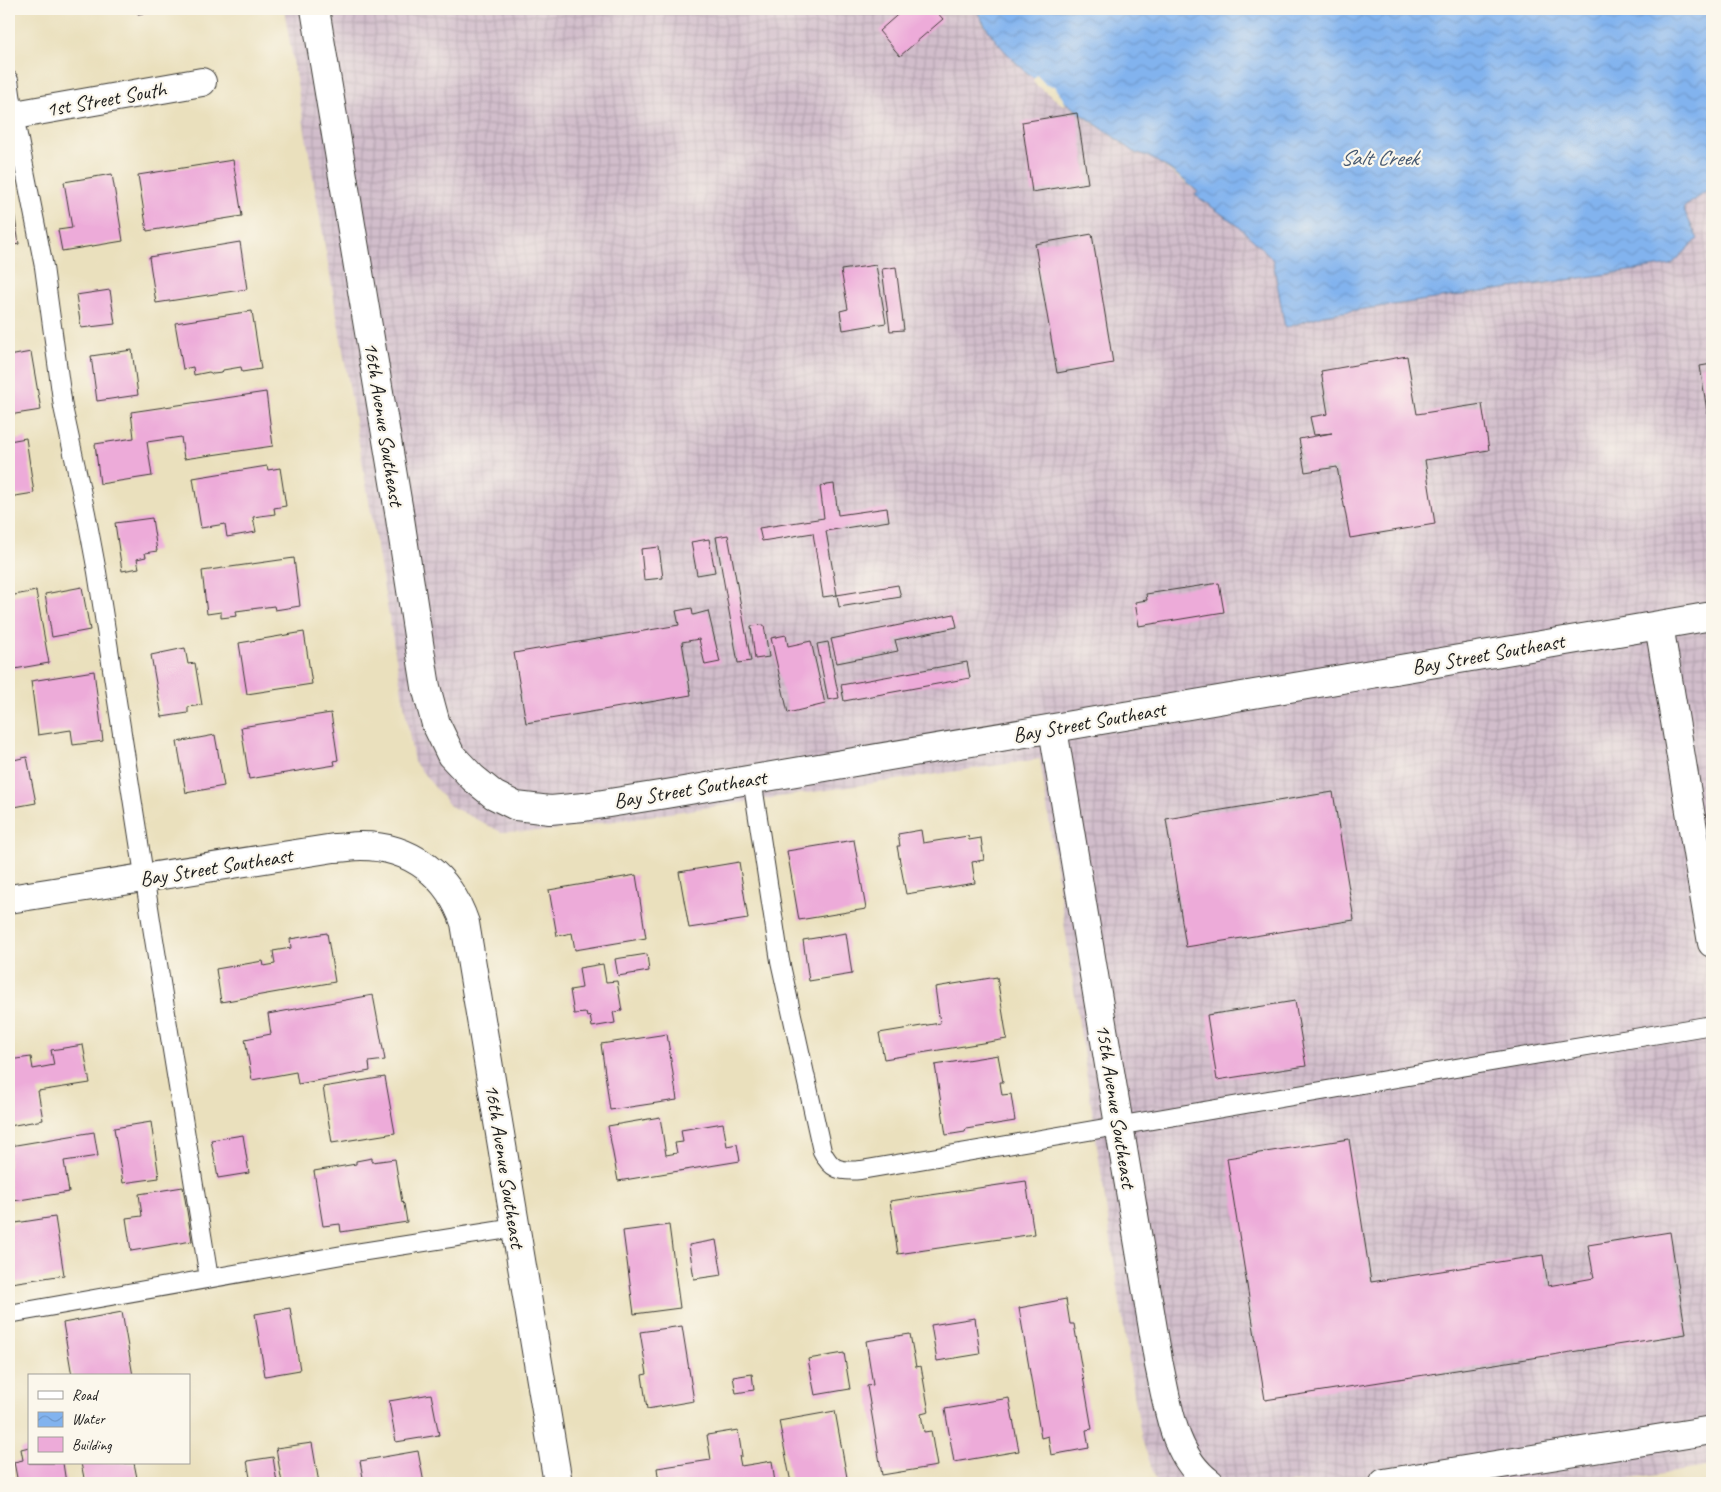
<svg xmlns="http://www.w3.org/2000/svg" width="1721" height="1492" font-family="Caveat,sans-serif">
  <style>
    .industrial { fill: url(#industrial-grid) }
    .water { fill: url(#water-waves); stroke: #4f6885 }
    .pier { fill: #eae0bd }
    .building { fill: #edabd9 }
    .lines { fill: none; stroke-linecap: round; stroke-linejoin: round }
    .service-casing { stroke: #3b3934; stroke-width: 20 }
    .minor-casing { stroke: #3b3934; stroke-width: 30 }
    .service { stroke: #fff; stroke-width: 18 }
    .minor { stroke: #fff; stroke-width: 28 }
    .labels { text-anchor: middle; stroke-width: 4.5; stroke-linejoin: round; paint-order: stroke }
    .street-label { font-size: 21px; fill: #1c1c1c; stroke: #fbf7ec }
    .water-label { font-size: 22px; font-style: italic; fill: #455870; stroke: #fbf7ec }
  </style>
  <defs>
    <pattern id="industrial-grid" width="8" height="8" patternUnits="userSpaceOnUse" patternTransform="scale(1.25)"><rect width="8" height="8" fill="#d1bdcb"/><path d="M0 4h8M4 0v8" fill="none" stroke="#b3a2ae"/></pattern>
    <pattern id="water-waves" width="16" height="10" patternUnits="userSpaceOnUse" patternTransform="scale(1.25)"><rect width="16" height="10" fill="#82b3ee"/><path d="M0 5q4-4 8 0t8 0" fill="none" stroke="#7099cc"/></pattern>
  </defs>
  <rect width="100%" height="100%" fill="#fbf7ec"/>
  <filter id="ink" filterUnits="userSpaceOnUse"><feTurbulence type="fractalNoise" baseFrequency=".02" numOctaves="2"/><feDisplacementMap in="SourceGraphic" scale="10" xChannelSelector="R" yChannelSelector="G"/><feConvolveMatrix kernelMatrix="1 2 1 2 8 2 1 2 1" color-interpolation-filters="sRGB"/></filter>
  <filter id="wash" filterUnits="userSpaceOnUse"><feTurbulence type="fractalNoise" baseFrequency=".0096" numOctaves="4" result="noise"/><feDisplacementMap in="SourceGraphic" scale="20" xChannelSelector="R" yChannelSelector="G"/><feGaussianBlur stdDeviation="1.12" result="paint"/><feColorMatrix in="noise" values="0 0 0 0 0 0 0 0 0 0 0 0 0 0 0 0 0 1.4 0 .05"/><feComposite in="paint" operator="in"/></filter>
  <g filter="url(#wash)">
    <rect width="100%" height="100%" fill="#eae0bd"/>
    <path class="industrial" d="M284,9H976L983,24L1015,62L1066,104L1137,154L1139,152L1151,157L1195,190L1198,192L1196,196L1237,225L1270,256L1273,260L1286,328L1323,315L1671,265L1683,208L1712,188V1466L1608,1483H1157L1142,1440L1131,1376L1040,759L546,831L501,832L450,806L414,762Z"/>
    <path class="water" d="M976,9H1712V188L1683,208L1698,239L1671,265L1323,315L1285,328L1273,261L1270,256L1237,225L1195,195L1198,192C1182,178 1159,160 1139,153L1137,154C1121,142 1104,130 1087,118C1045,88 999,57 976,9Z"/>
    <path class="pier" d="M1037,75L1046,85L1055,86L1066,104L1063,105L1035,84L1033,79Z"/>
    <g id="blocks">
      <path class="building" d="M137,9H164V10L138,14Z
        M904,9H934L943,19L900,56L879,31Z
        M1077,113L1088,183L1032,192L1022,122Z
        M233,160L242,216L147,231L138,175Z
        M112,174L123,241L62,251L58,230L72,228L64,182Z
        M9,192H11L19,244L9,246Z
        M1092,234L1113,363L1057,373L1035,244Z
        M240,242L247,289L156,303L149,257Z
        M876,265L886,323L843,330L840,311L848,309L841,270Z
        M896,267L904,330L890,331L882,269Z
        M110,290L115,324L81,328L76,295Z
        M252,311L261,369L242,372L241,367L223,370L222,373L213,374L209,372L194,375L193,367L183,369L175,323Z
        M132,350L138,395L97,401L91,356Z
        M31,352L41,410L9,415V356Z
        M1407,356L1417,414L1482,404L1489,450L1425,460L1435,524L1350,538L1337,467L1305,472L1299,439L1332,433L1314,435L1310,417L1328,414L1321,371Z
        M1712,364V437H1711L1700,366Z
        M266,392L273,446L184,459L181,437L147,442L152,476L100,484L95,444L134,438L131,412Z
        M26,438L34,493L9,497V441Z
        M267,466L268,470L280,468L286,506L274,508L275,514L253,517L256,532L227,537L225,524L201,528L193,478Z
        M834,484L838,515L887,508L889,521L826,531L837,595L898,585L901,597L839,607L837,595L823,597L813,533L762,541L759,528L824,518L820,486Z
        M152,518L157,551L145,553L146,557L137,559L139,568L122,571L115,523Z
        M728,535L751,661L738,663L716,537Z
        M709,539L715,572L697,575L691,542Z
        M659,547L663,578L644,580L641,549Z
        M294,558L300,606L275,610L274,606L236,611L237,616L221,618V612L207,614L202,571Z
        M1219,583L1224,612L1139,626L1135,602L1147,600L1146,594Z
        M82,587L90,630L52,637L45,594Z
        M36,591L49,663L9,670V596Z
        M692,608L693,615L708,611L720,662L705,665L699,639L682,642L691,695L526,723L514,653L679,625L676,611Z
        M954,614L957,627L895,640L898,651L837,663L831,639Z
        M764,625L769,657L755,659L751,626Z
        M304,632L312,684L247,694L239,643Z
        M786,635L788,646L811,641L825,704L788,713L771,638Z
        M828,642L839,698L828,700L817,644Z
        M185,648L188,664L195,663L202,705L188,707V713L162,717L151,655Z
        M967,662L970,678L844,701L841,685Z
        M94,671L103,741L73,745L71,730L38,735L31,681Z
        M331,713L338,760L334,761L335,765L249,779L241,727Z
        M215,735L224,786L186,793L177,742Z
        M27,757L36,803L9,808V761Z
        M1333,792L1354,920L1186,947L1166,819Z
        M921,830L923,843L968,836L969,840L981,838L984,860L972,862L975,883L906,894L897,846H900L898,834Z
        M854,840L866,909L799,920L787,851Z
        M739,862L748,919L689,928L679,872Z
        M636,875L646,938L575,950L572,933L557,936L549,890Z
        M327,933L335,982L221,1002L216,969L263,961L264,966L275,964L273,951L291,948L290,939Z
        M846,933L852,974L809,981L803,940Z
        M647,954L649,971L618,976L615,959Z
        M603,964L606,982L617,981L622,1011L613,1012L615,1023L592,1027L590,1016L587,1017L586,1013L574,1014L570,990L582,988L579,968Z
        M997,977L1007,1039L884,1059L879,1033L940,1023L935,987Z
        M373,995L385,1060L369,1062L370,1071L298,1084L296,1072L252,1080L245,1039L271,1034L268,1014Z
        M1295,1001L1306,1066L1217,1080L1207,1015Z
        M667,1034L677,1100L610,1110L601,1044Z
        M83,1045L90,1083L38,1091L43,1120L9,1126V1060L31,1057L33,1069L54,1065L51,1050Z
        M998,1055L1003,1082H1000L1002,1095L1011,1094L1015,1121L966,1129L965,1132L946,1135L935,1065Z
        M385,1077L395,1133L332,1143L323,1087Z
        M660,1117L666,1155L677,1153L675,1143L683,1142L681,1130L723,1123L727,1146L737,1144L740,1161L618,1181L608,1126Z
        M151,1122L159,1178L123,1183L114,1128Z
        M94,1132L98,1156L64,1161L69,1192L13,1201L9,1181V1152H11L10,1146Z
        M243,1135L249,1173L218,1178L211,1140Z
        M1349,1139L1371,1282L1543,1255L1548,1286L1594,1278L1588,1245L1670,1232L1686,1334L1265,1400L1227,1158Z
        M372,1158V1162L395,1159L402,1202L404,1204L407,1222L341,1232L340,1224L323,1226L314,1171L356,1164V1161Z
        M1026,1181L1034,1234L898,1254L890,1201Z
        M183,1187L192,1241L131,1251L126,1218L142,1216L139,1194Z
        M55,1217L64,1275L11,1283L9,1271V1224Z
        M669,1225L680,1308L634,1314L623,1231Z
        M716,1240L722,1275L694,1279L689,1245Z
        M1066,1299L1070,1324H1074L1092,1429L1086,1430L1089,1448L1051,1455L1048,1436L1041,1438L1019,1308Z
        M290,1308L300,1370L265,1376L255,1314Z
        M122,1312L133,1376H72L63,1323Z
        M975,1318L980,1354L937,1361L931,1325Z
        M682,1326L694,1401L647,1409L642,1375L647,1374L640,1332Z
        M910,1334L916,1367L921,1366L929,1412L921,1414L924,1432L931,1431L937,1466L882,1475L867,1386L873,1385L866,1341Z
        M844,1353L850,1389L815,1395L808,1359Z
        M752,1374L754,1390L736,1393L733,1377Z
        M431,1394L439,1435L396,1442L389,1401Z
        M1009,1398L1019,1451L954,1462L945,1409Z
        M835,1411L848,1483H791L779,1421Z
        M738,1430L742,1456H739L741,1466L772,1461L775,1483H659L657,1468L711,1460L707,1435Z
        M312,1443L319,1483H282L276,1448Z
        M29,1447V1463H63L66,1483H18L14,1462L23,1460L21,1449Z
        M418,1451L424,1483H364L360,1461Z
        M273,1457L277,1483H251L247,1461Z
        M81,1463H134L138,1483H85Z
        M240,1478L241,1483H208V1482Z"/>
    </g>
  </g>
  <g filter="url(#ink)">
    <use href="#blocks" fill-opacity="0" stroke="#3b3934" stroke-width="1"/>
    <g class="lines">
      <g class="service-casing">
        <path id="service" d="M9,80L14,115L44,267L63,407L86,513L97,572L153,933L209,1278
          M752,779L780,961L822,1151C831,1170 840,1172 861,1170L1432,1072L1712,1025
          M9,1314L348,1254L515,1228"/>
      </g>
      <g class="minor-casing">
        <path id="minor" d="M315,9L399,512L420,649L426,687L436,724L451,755L473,778L494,795L516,806L550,810L584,807L666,794L1712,616
          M9,116L202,82
          M1659,625L1712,943
          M1053,729L1159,1365C1168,1406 1173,1456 1210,1483
          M9,899L334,848C343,848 352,846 361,846C412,846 449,876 465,923L558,1483
          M1384,1483L1712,1430"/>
      </g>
      <use href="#service" class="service"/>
      <use href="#minor" class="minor"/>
    </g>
  </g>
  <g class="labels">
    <g class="street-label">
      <text transform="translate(106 99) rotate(-10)" y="7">1st Street South</text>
      <text transform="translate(384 424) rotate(81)" y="7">16th Avenue Southeast</text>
      <text transform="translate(1488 654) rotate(-10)" y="7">Bay Street Southeast</text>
      <text transform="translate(1089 722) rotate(-10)" y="7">Bay Street Southeast</text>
      <text transform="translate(690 789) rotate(-9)" y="7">Bay Street Southeast</text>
      <text transform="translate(216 867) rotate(-9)" y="7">Bay Street Southeast</text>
      <text transform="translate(1116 1106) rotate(81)" y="7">15th Avenue Southeast</text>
      <text transform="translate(505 1166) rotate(81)" y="7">16th Avenue Southeast</text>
    </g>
    <g class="water-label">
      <text x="1379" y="165">Salt Creek</text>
    </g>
  </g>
  <rect width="1721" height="1492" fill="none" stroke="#fbf7ec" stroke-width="30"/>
  <rect x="28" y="1374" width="162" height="90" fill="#fbf7ec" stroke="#a29f99"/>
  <rect x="38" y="1391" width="25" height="8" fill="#ffffff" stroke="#a29f99"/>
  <text x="72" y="1400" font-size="15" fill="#1c1c1c">Road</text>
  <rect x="38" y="1412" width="25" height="15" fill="url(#water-waves)" stroke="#a29f99"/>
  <text x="72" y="1424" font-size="15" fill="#1c1c1c">Water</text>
  <rect x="38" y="1437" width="25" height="15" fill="#edabd9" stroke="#a29f99"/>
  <text x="72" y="1450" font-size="15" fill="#1c1c1c">Building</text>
</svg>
